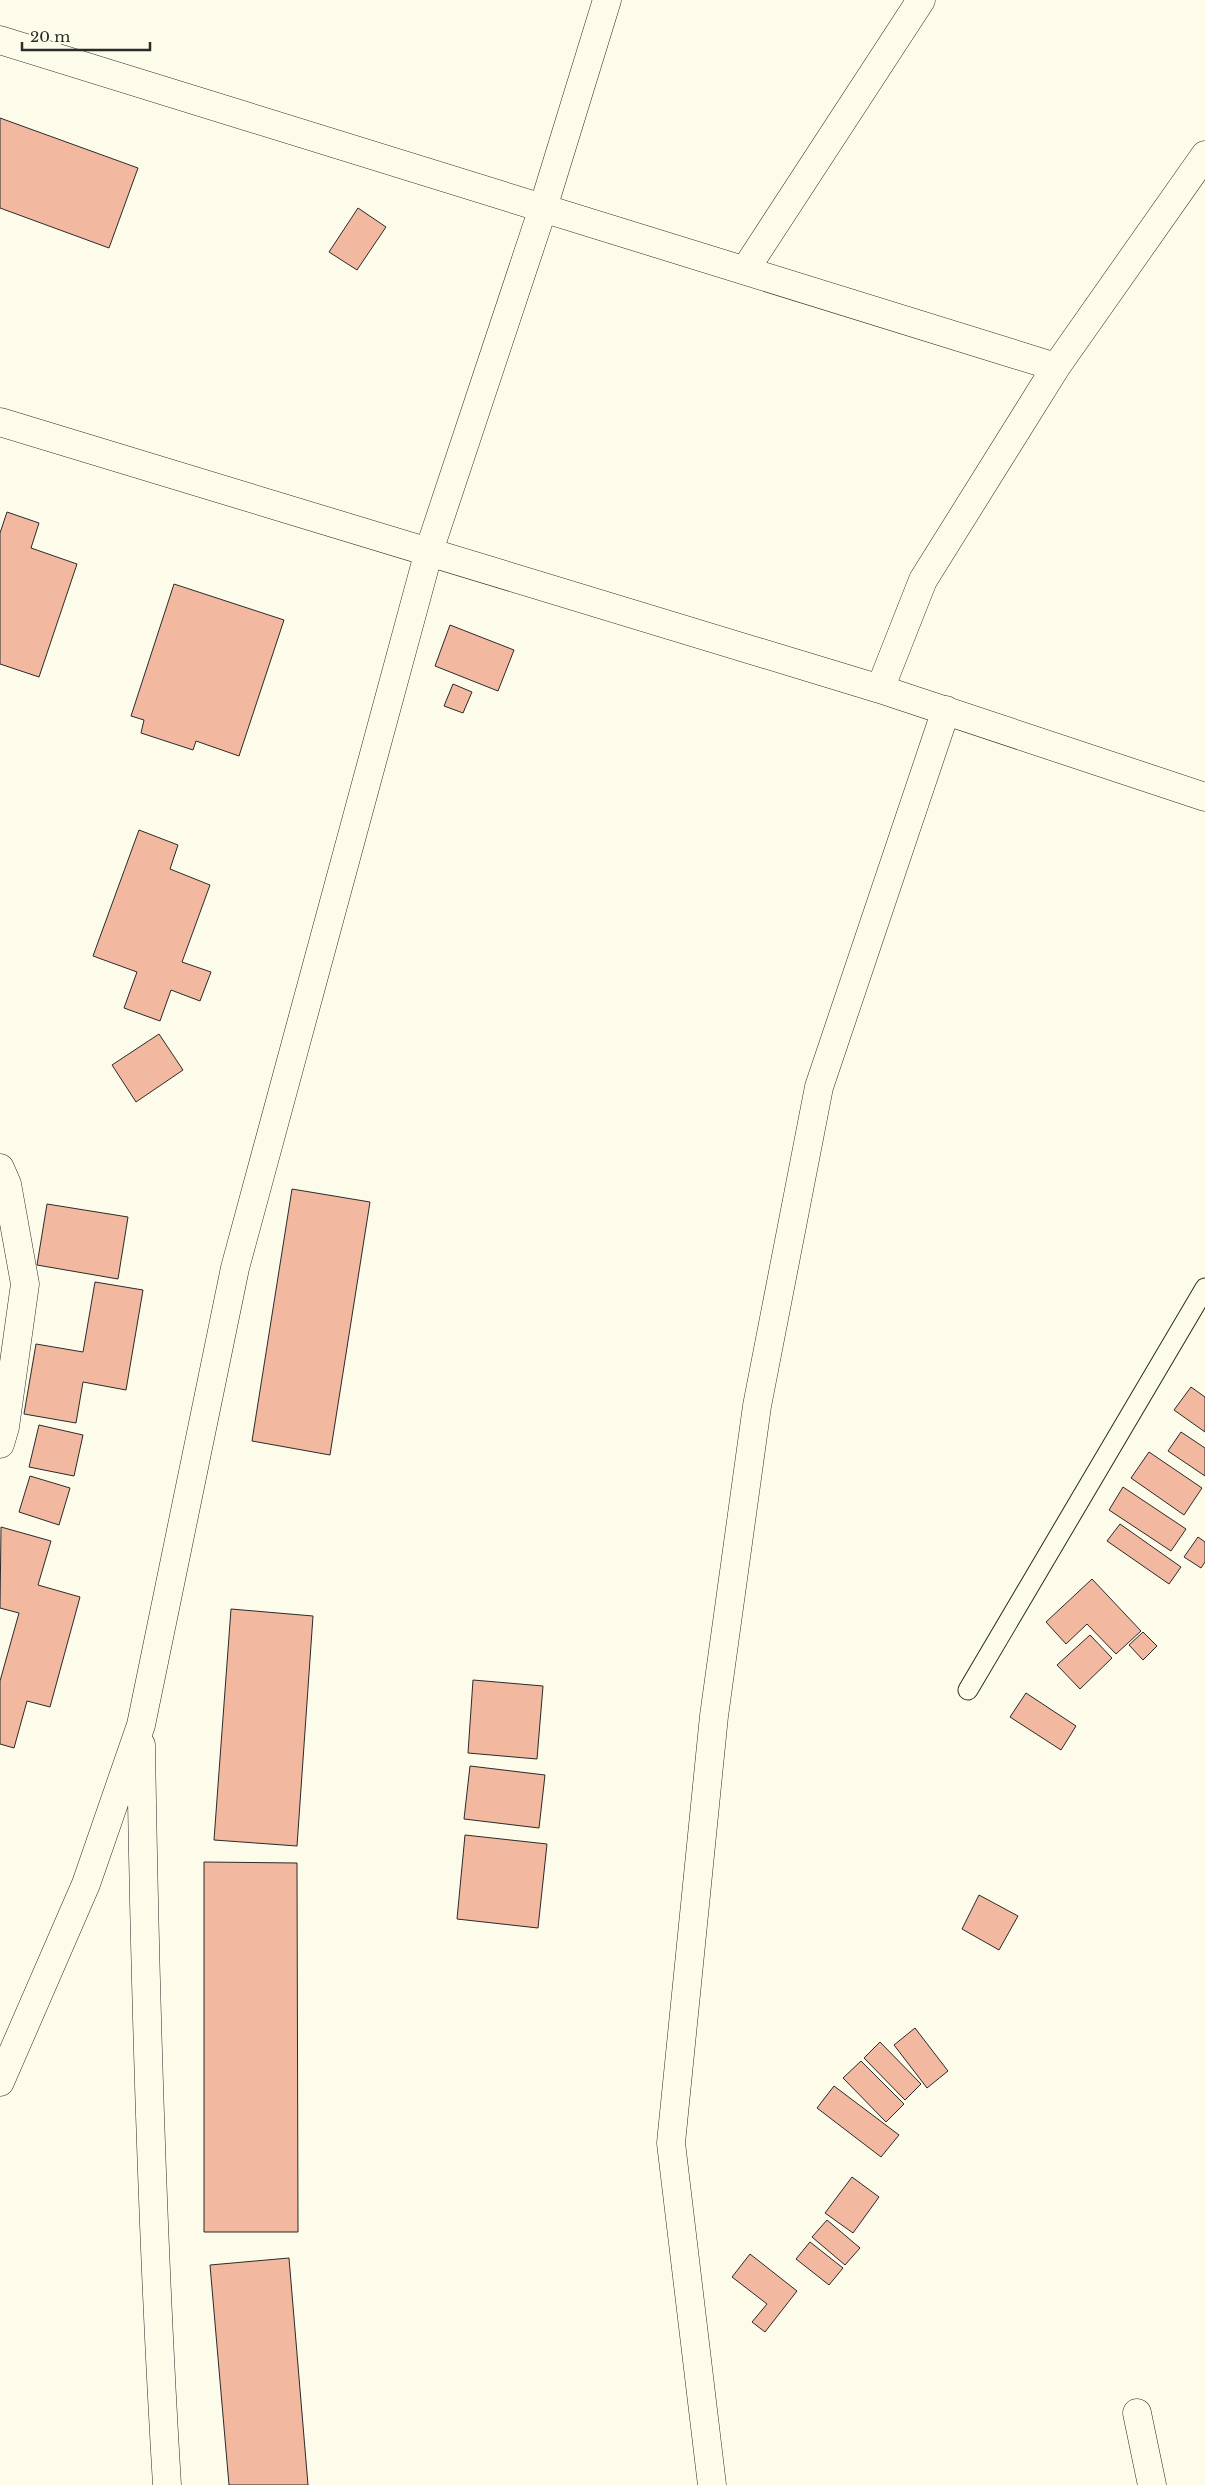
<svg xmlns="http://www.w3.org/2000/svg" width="1205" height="2485" font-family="'Libre Baskerville',serif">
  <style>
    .building { fill: #f2b8a0; stroke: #2b2b2b }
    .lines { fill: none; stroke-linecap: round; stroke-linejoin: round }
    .lane-casing { stroke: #2b2b2b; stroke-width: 21 }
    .street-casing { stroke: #2b2b2b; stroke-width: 29 }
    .lane { stroke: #fdfbea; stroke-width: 19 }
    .street { stroke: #fdfbea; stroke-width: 28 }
  </style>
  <rect width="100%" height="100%" fill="#fdfbea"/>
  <path class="building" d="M0,118L138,168L109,248L0,208Z
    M358,208L386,227L357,270L329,252Z
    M7,512L39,523L31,548L77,564L39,677L0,664V533Z
    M174,584L284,620L239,756L196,741L193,750L141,733L144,720L131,716Z
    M450,625L514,650L498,691L435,666Z
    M453,684L472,692L463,713L444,706Z
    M139,830L178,845L170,869L210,885L182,962L211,972L200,1001L171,990L160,1021L124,1008L137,972L93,956Z
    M159,1034L183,1070L136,1102L112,1065Z
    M292,1189L370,1202L330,1455L252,1441Z
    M47,1204L128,1217L118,1279L37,1265Z
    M95,1282L143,1290L126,1390L83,1382L76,1423L24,1414L36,1344L83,1352Z
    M1191,1387L1205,1397V1432L1174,1410Z
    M39,1425L83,1435L74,1476L29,1467Z
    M1181,1432L1205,1448V1476L1168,1451Z
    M1149,1452L1202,1488L1184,1515L1131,1478Z
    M30,1476L70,1488L59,1525L19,1512Z
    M1123,1487L1186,1529L1171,1551L1109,1510Z
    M1120,1524L1181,1567L1169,1584L1107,1541Z
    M1,1527L51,1541L38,1585L80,1597L50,1707L27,1701L14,1748L0,1744V1681L19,1613L0,1608Z
    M1198,1537L1205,1542V1562L1201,1568L1184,1557Z
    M1092,1579L1141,1631L1116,1654L1087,1624L1066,1644L1046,1622Z
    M231,1609L313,1616L297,1846L214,1840Z
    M1143,1632L1157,1646L1143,1660L1129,1645Z
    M1090,1635L1112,1658L1080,1689L1057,1665Z
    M473,1680L543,1686L537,1759L468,1753Z
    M1026,1693L1076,1726L1061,1750L1010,1717Z
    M470,1766L545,1775L539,1828L464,1819Z
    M465,1835L547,1844L538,1928L457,1919Z
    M204,1862L297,1863L298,2232H204Z
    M979,1895L1018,1916L999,1950L962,1929Z
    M915,2028L948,2071L927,2088L894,2045Z
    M880,2042L921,2084L905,2100L864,2058Z
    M861,2061L904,2104L886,2122L843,2078Z
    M834,2086L899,2135L881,2157L817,2108Z
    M852,2177L879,2197L853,2233L825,2213Z
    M827,2220L860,2248L845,2265L812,2237Z
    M810,2242L843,2268L829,2285L796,2259Z
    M750,2254L797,2291L765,2332L752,2322L767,2304L732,2277Z
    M289,2258L308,2485H229L210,2265Z"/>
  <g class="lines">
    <g class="lane-casing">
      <path id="lane" d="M968,1690L1205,1288"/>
    </g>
    <g class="street-casing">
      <path id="street" d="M0,40L1056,367
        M745,270L921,0
        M0,422L880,689L1205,797
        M880,689L923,580L1056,367L1205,155
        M0,1168L7,1184L25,1284L5,1427L0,1444
        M141,1745C145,1992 152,2238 167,2485
        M0,2082L86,1884L141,1725L235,1268L429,551L543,208L607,0
        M1137,2413L1152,2485
        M712,2485L671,2143L714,1716L757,1406L819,1087L946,710"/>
    </g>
    <use href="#lane" class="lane"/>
    <use href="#street" class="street"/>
  </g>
  <path d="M22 42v8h128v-8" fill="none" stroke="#2b2b2b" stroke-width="2.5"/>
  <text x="30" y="42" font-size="15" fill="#2b2b2b" stroke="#fdfbea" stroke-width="4" paint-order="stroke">20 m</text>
</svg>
